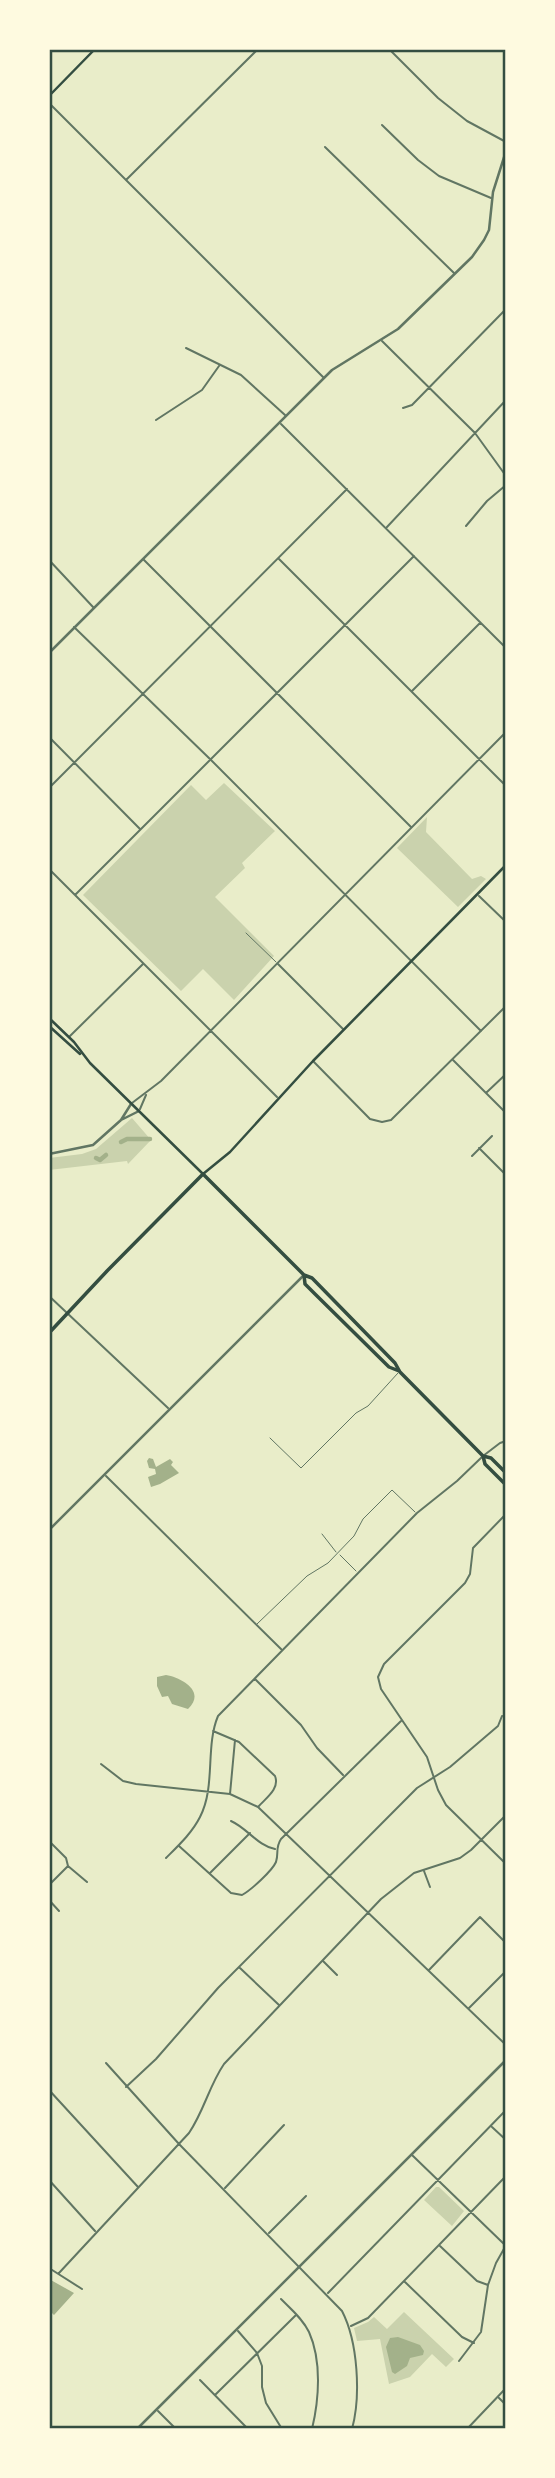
<svg xmlns="http://www.w3.org/2000/svg" width="555" height="2478" font-family="Inter,sans-serif">
  <style>
    .green { fill: #cad2ad }
    .water { fill: #a3b18a }
    .lines { fill: none; stroke-linecap: round; stroke-linejoin: round }
    .canal { stroke: #a3b18a; stroke-width: 4.5 }
    .service { stroke: #617663; stroke-width: 1 }
    .minor { stroke: #617663; stroke-width: 2 }
    .tertiary { stroke: #617663; stroke-width: 2.5 }
    .secondary { stroke: #344e41; stroke-width: 2.5 }
    .primary { stroke: #344e41; stroke-width: 3.5 }
    .neatline { fill: none; stroke: #344e41; stroke-width: 2.5 }
  </style>
  <rect width="100%" height="100%" fill="#e9edc9"/>
  <path class="green" d="M224,783L275,831L242,863L245,868L215,897L274,956L234,1000L203,969L181,991L83,895L191,785L206,800Z
    M427,817L426,832L472,879L481,876L486,879L458,907L397,848Z
    M132,1118L151,1140L128,1164L127,1161L49,1170V1158L82,1154L96,1149Z
    M436,2187H439L464,2211L452,2226L424,2200Z
    M404,2312L454,2359L446,2367L432,2354L410,2377L389,2384L380,2339L357,2341L354,2328L368,2322L374,2317L387,2329Z"/>
  <path class="water" d="M149,1458L153,1459L156,1467L170,1459L173,1462L171,1465L179,1473L160,1484L151,1487L148,1477L156,1474L155,1469L149,1468L147,1461Z
    M166,1675C183,1678 206,1692 188,1709L172,1704L168,1696L162,1697L157,1686V1677Z
    M49,2279L74,2293L54,2315L49,2310Z
    M398,2337L420,2345L424,2351L423,2355L410,2358L407,2366L395,2374L392,2372L386,2347L390,2338Z"/>
  <g class="lines">
    <path class="canal" d="M121,1142L127,1139H150
      M96,1158L100,1160L106,1155"/>
    <path class="service" d="M246,933L276,962
      M270,1438L301,1468L356,1413L368,1406L398,1373
      M322,1534L336,1552
      M340,1555L356,1571
      M257,1624L307,1576L328,1563L354,1536L363,1519L392,1490L415,1512"/>
    <path class="minor" d="M389,49L438,98L467,121L506,142
      M49,103L323,377
      M382,125L418,160L439,176L491,198
      M325,147L454,273
      M127,179L258,49
      M382,341L475,433L506,476
      M186,348L241,375L285,415
      M403,408L412,405L506,309
      M156,420L202,390L219,366
      M281,424L506,648
      M466,526L487,501L506,485
      M387,527L506,400
      M143,559L411,827
      M279,559L506,786
      M49,560L93,607
      M74,627L211,760L481,1031
      M412,691L480,623
      M49,737L140,829
      M49,788L347,489
      M49,869L277,1097
      M75,895L414,556
      M479,896L506,922
      M278,964L343,1029
      M70,1036L143,964
      M453,1060L506,1113
      M313,1061L370,1119L382,1122L391,1120L506,1006
      M487,1092L506,1074
      M132,1103L161,1081L506,732
      M140,1109L146,1095
      M479,1148L506,1175
      M472,1156L492,1136
      M49,1296L168,1408
      M106,1476L281,1649
      M506,1514L473,1548L470,1574L465,1583L384,1664L378,1677L381,1689L427,1757L438,1790L446,1805L506,1864
      M255,1679L301,1725L317,1748L343,1775
      M213,1731L239,1742L275,1776C280,1789 266,1798 258,1807
      M101,1764L123,1781L136,1784L230,1794L258,1807L506,2045
      M230,1794L235,1740
      M231,1821C247,1828 258,1846 275,1849
      M49,1841L66,1858L68,1866L87,1882
      M179,1846L231,1893L242,1895C251,1890 272,1871 276,1862C279,1853 275,1848 281,1839L401,1721
      M166,1858C178,1846 192,1833 200,1817C216,1786 205,1747 218,1716L417,1513L457,1481L483,1456L500,1443L506,1441
      M424,1871L430,1887
      M210,1873L250,1833
      M49,1885L68,1866
      M49,1900L59,1911
      M323,1961L337,1975
      M240,1968L279,2005
      M429,1970L480,1917L506,1943
      M469,2008L506,1971
      M106,2063L179,2144L342,2311C358,2342 361,2396 352,2429
      M126,2087L156,2059L218,1988L417,1788L450,1767L498,1726L502,1716
      M49,2090L138,2187
      M492,2127L506,2140
      M412,2155L505,2245
      M49,2180L95,2231
      M225,2188L284,2125
      M269,2233L306,2196
      M440,2246L477,2281L488,2285
      M49,2268L82,2289
      M59,2273L189,2133C204,2111 209,2086 224,2064L381,1899L414,1873L460,1858L471,1850L506,1815
      M405,2282L462,2337L474,2343
      M328,2293L506,2110
      M281,2299C291,2309 303,2319 309,2332C322,2361 319,2400 312,2429
      M351,2326L368,2318L506,2176
      M238,2331L257,2353L262,2366V2387L266,2403L282,2429
      M459,2361L481,2332L488,2285L496,2263L505,2247
      M200,2380L248,2429
      M215,2395L296,2315
      M499,2398L506,2405
      M158,2411L176,2429
      M467,2429L506,2388"/>
    <path class="tertiary" d="M49,653L332,370L398,329L472,257L484,240L489,230L493,192L506,151
      M121,1120L131,1104
      M49,1154L93,1145L121,1120L139,1111
      M49,1530L304,1275
      M137,2429L506,2060"/>
    <path class="secondary" d="M49,96L95,49
      M49,1018L74,1042L90,1063L203,1174L230,1152L313,1061L506,865
      M49,1026L80,1054"/>
    <path class="primary" d="M304,1275L305,1284L315,1294L389,1367L399,1371
      M49,1333L107,1271L203,1174L304,1275L312,1278L395,1363L400,1372L483,1456L485,1464L506,1485
      M483,1456L491,1458L506,1473"/>
  </g>
  <rect width="555" height="2478" fill="none" stroke="#fefae0" stroke-width="102"/>
  <rect x="51" y="51" width="453" height="2376" class="neatline"/>
</svg>
